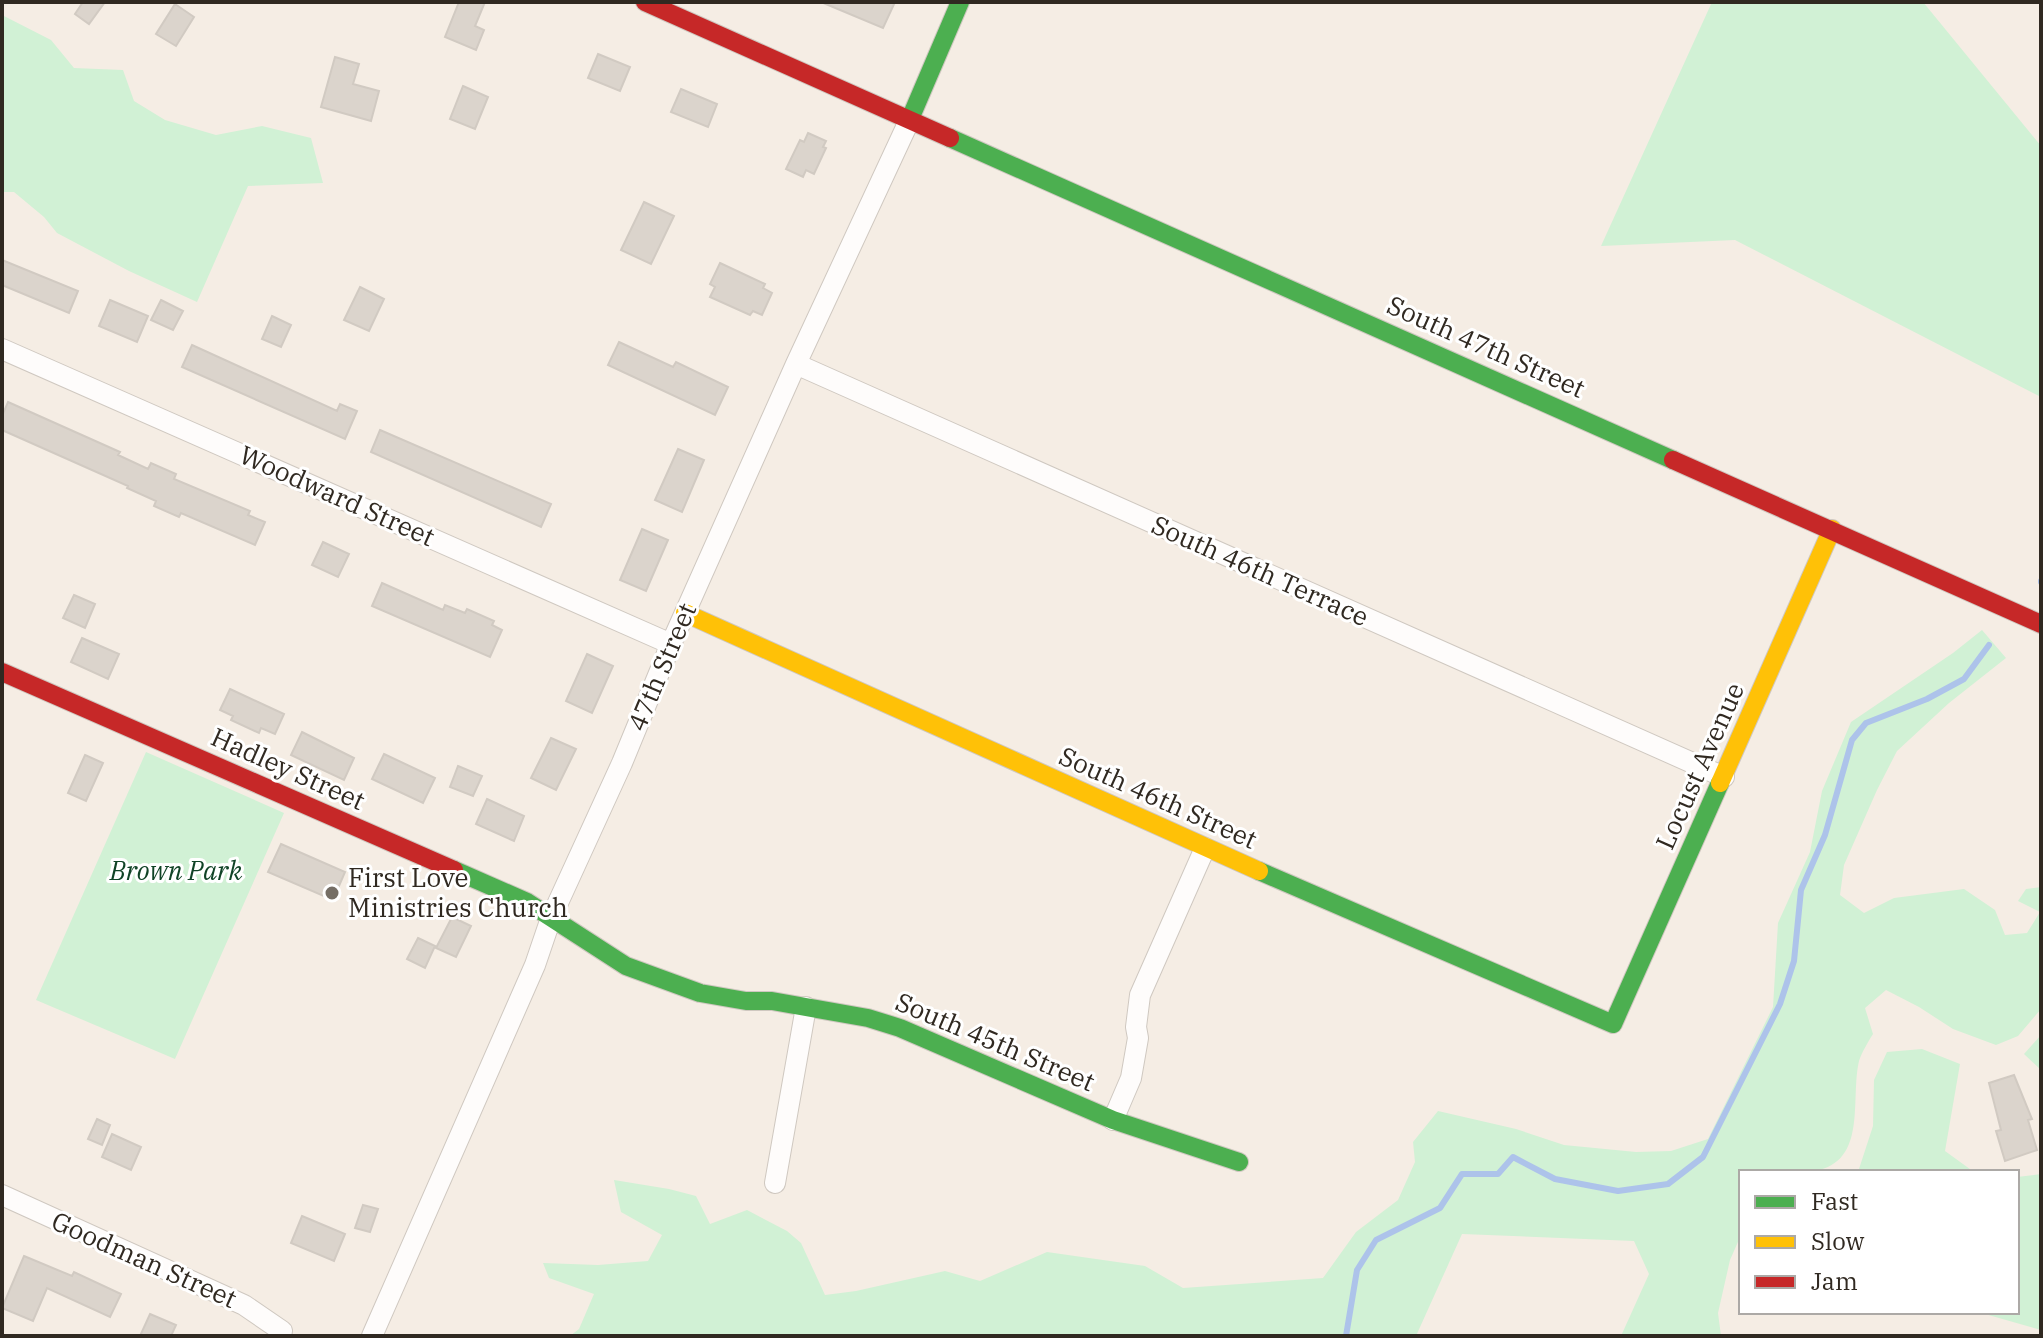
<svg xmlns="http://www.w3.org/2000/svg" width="2043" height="1338" font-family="'IBM Plex Serif',serif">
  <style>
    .green { fill: #d1f1d5 }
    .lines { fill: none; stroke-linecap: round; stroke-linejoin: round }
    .stream { stroke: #adc3ea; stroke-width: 6 }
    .building { fill: #dbd4cc; stroke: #d1cac2; stroke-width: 2 }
    .street-casing { stroke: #cfc8c0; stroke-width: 22 }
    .fast-casing { stroke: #cfc8c0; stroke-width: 20 }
    .slow-casing { stroke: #cfc8c0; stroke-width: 20 }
    .jam-casing { stroke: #cfc8c0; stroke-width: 20 }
    .street { stroke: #fefcfb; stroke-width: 20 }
    .fast { stroke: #4caf50; stroke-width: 18 }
    .slow { stroke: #ffc107; stroke-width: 18 }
    .jam { stroke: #c62828; stroke-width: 18 }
    .poi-dot { fill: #756e65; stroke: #fff; stroke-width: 3 }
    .labels { text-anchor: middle; stroke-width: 6; stroke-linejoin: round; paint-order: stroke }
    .street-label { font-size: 26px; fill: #302921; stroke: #fff }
    .park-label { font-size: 26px; font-style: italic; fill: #104326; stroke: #fff }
    .poi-label { font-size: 26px; fill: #302921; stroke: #fff; text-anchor: start }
  </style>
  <rect width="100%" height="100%" fill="#f5ede4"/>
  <path class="green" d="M1712,2H1923L2041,146V397L1735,240L1601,246Z
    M2,15L51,40L74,68L123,70L134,101L165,120L216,135L262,126L311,138L323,183L248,186L197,302L129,271L57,233L44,217L14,192H2Z
    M1982,630L2006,658L1949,703L1897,751L1877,790L1844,865L1840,895L1864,913L1894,898L1964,889L1995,910L2005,935L2027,933L2040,912L2018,901L2026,889L2041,887V1009L2018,1036L1996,1045L1953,1029L1919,1007L1886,990L1865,1008L1873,1034C1868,1042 1862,1052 1859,1061C1850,1100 1868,1161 1815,1171C1792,1176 1765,1172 1741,1172V1235L1730,1260L1718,1313L1721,1336H1621L1649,1274L1634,1241L1462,1234L1416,1336H570L579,1329L594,1294L549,1278L543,1263L598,1265L648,1261L662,1235L621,1212L614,1180L669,1189L696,1196L710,1224L747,1210L787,1231L801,1243L825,1295L856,1291L945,1271L980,1281L1047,1252L1145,1266L1183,1288L1323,1278L1356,1232L1398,1200L1415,1162L1413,1142L1438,1111L1516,1129L1564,1145L1636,1152L1671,1151L1708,1139L1773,1007L1778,923L1810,852L1822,791L1851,722L1953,653Z
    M146,752L284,813L175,1059L36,1000Z
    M2041,1035V1070L2024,1054Z
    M1922,1049L1960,1064L1945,1151L1974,1172H1858L1873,1126L1874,1080L1887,1052Z
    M2041,1174V1330L1978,1312H2017V1177Z"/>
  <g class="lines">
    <path class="stream" d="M2041,582V581
      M1346,1336L1357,1270L1376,1240L1440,1208L1462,1174H1498L1513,1157L1555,1179L1618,1191L1668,1184L1703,1157L1780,1004L1794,961L1801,890L1825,835L1852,740L1866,723L1927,699L1964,679L1989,645"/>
  </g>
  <path class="building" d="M83,2H105L89,24L75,14Z
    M459,2H485L475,26L484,30L476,50L445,37Z
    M821,2H895L883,28Z
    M175,4L194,17L176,46L156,34Z
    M598,54L630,67L620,91L588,78Z
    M335,57L359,64L353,84L379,91L371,121L321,107Z
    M463,86L488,97L475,129L450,119Z
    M681,89L717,104L708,127L671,112Z
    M808,133L826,141L823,147L826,148L814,174L806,170L803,177L786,169L800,140L804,142Z
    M644,202L674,216L651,264L621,250Z
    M2,260L78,291L69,313L2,285Z
    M720,263L765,284L763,288L772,293L762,315L753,311L750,315L710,297L715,287L710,284Z
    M360,287L384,299L369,331L344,320Z
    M110,300L148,316L137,342L99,326Z
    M161,300L183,311L173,330L151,320Z
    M272,316L291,325L281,347L262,339Z
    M619,342L673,367L676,362L728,387L715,415L608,365Z
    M192,345L337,411L340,404L357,411L345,439L182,367Z
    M8,402L120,452L118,455L148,469L151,463L176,474L174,479L250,511L248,515L265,522L255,545L181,513L179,517L154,506L156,501L127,488L128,486L2,430V416Z
    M380,430L551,504L541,527L371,452Z
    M678,449L704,460L682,512L655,500Z
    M642,529L668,540L646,591L620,580Z
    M323,542L349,554L338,577L312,565Z
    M382,583L443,610L445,605L465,613L467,609L494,621L492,625L502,630L490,657L372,606Z
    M74,595L95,604L85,628L63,618Z
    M82,638L119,654L108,679L71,662Z
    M587,654L613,666L592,713L566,701Z
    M230,689L284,714L275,734L261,728L259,733L231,720L233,716L220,710Z
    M302,732L354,758L344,780L291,755Z
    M551,738L576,749L556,790L531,778Z
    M384,754L435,778L423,803L372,779Z
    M85,755L103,763L86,801L68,793Z
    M458,766L482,776L473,796L450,787Z
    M487,799L524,816L514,841L476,824Z
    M281,844L345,872L333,900L268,872Z
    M452,917L471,926L456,957L436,948Z
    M418,938L435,946L425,968L407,959Z
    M2014,1075L2032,1119L2028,1120L2037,1150L2005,1161L1996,1131L2001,1130L1989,1083Z
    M97,1119L110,1125L102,1145L88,1139Z
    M112,1134L141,1147L131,1170L102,1157Z
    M363,1205L378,1209L370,1232L355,1228Z
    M302,1216L345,1234L334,1261L291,1243Z
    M24,1256L72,1276L74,1272L121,1294L110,1317L47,1288L33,1321L2,1308Z
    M150,1314L176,1325L171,1336H140Z"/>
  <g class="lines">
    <g class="street-casing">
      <path id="street" d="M2,349L671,644
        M796,364L1724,777
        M1113,1120L1131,1078L1138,1038L1136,1027L1140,995L1205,848
        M775,1183L806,1007
        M2,1195L244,1305L282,1331
        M372,1336L535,965L551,918L622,763L671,644L796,364L910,119"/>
    </g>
    <g class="fast-casing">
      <path id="fast" d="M910,119L960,2
        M950,138L1673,460
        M454,870L527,902L626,966L700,993L746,1001H772L868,1018L900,1028L1113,1120L1239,1162
        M1259,871L1613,1024L1720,783"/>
    </g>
    <g class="slow-casing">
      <path id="slow" d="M685,613L1259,871
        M1720,783L1832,529"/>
    </g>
    <g class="jam-casing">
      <path id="jam" d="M645,2L950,138
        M1673,460L2041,624
        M2,672L454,870"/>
    </g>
    <use href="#street" class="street"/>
    <use href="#fast" class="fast"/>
    <use href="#slow" class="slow"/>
    <use href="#jam" class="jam"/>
  </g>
  <circle class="poi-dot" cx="332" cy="893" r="8"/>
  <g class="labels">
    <g class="street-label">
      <text transform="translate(1486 347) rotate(24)" y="9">South 47th Street</text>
      <text transform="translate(337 496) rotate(24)" y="9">Woodward Street</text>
      <text transform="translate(1260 571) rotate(24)" y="9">South 46th Terrace</text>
      <text transform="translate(662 667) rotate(-67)" y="9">47th Street</text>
      <text transform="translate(1700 766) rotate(-66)" y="9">Locust Avenue</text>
      <text transform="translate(288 769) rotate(24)" y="9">Hadley Street</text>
      <text transform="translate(1158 798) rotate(24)" y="9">South 46th Street</text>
      <text transform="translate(995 1042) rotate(23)" y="9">South 45th Street</text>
      <text transform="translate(144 1260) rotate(24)" y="9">Goodman Street</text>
    </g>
    <g class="park-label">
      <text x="176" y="880">Brown Park</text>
    </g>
    <g class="poi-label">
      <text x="348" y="887">First Love<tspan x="348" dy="30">Ministries Church</tspan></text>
    </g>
  </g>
  <rect width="2043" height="1338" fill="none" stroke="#302921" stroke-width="8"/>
  <rect x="1739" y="1170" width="280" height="144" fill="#ffffff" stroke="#aca9a6" stroke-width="2"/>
  <rect x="1755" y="1196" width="40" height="12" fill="#4caf50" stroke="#aca9a6" stroke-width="2"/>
  <text x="1811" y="1210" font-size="24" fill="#302921">Fast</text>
  <rect x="1755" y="1236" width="40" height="12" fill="#ffc107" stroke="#aca9a6" stroke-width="2"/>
  <text x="1811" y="1250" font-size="24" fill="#302921">Slow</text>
  <rect x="1755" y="1276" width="40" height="12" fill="#c62828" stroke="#aca9a6" stroke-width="2"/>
  <text x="1811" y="1290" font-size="24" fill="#302921">Jam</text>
</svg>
